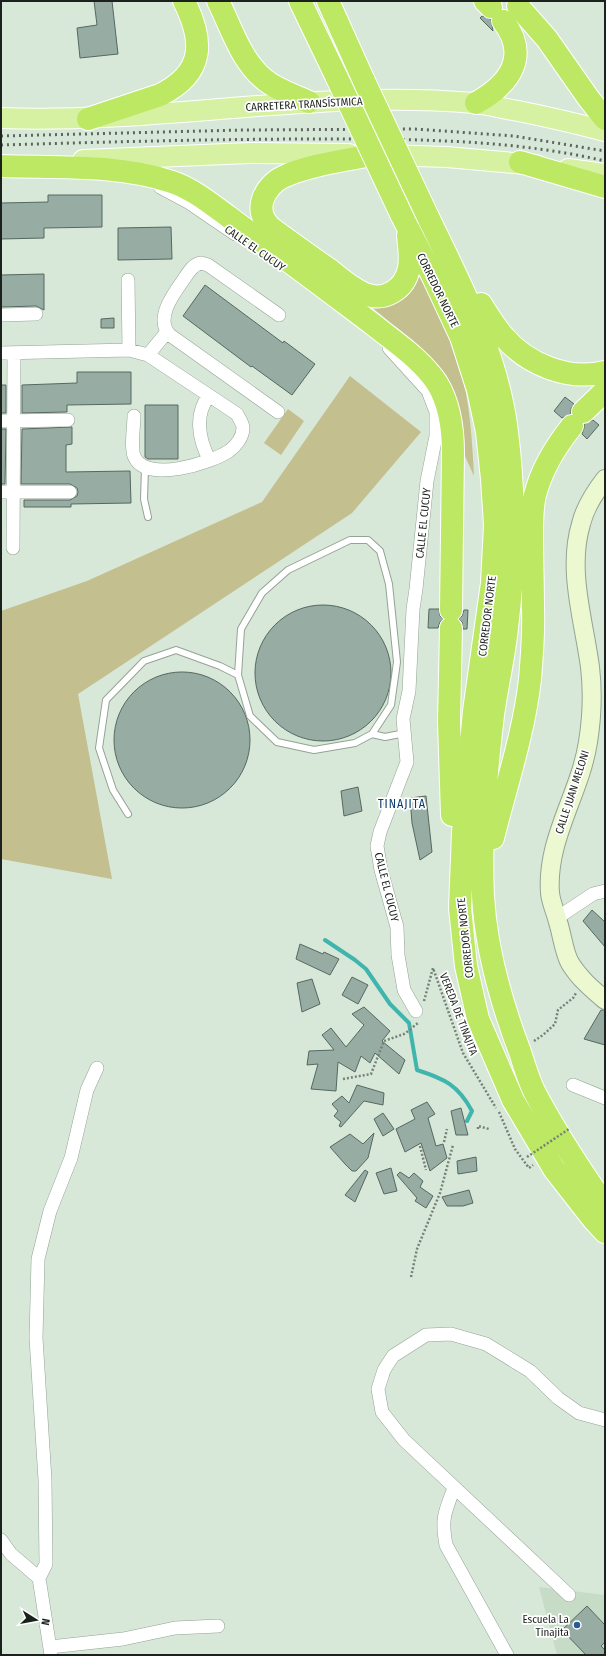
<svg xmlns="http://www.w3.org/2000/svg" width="606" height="1656" font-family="'Fira Sans Condensed',sans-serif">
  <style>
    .built { fill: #c7dcc7 }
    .green { fill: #c3bf8e }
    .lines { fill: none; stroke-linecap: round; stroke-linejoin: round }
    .stream { stroke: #3fb5ad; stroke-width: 4 }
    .building { fill: #97aca3; stroke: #566961 }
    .lane-casing { stroke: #94a395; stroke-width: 8 }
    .street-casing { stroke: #94a395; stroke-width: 14 }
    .secondary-casing { stroke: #94a395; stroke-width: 20 }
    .primary-casing { stroke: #fff; stroke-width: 22 }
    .highway-casing { stroke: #fff; stroke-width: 24 }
    .path { stroke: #768177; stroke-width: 2.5; stroke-dasharray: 2 2; stroke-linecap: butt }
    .lane { stroke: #fff; stroke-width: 6 }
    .street { stroke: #fff; stroke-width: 13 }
    .secondary { stroke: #ebf8d0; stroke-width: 18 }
    .primary { stroke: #d7f1a2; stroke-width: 20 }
    .highway { stroke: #bde864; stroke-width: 22 }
    .rail { stroke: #5d665e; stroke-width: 3; stroke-dasharray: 2 4; stroke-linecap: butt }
    .highway-bridge-casing { stroke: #fff; stroke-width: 24; stroke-linecap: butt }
    .path-bridge { stroke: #768177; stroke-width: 2.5; stroke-dasharray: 2 2; stroke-linecap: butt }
    .highway-bridge { stroke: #bde864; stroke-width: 22 }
    .poi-dot { fill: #275c95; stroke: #fff; stroke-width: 1.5 }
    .labels { text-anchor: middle; stroke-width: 3.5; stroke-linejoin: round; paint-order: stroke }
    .street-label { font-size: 11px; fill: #1b211c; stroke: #fff }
    .poi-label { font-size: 11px; fill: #1b211c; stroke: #fff; text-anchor: end }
    .neighbourhood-label { font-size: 12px; letter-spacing: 1px; fill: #063b6c; stroke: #fff }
  </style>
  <rect width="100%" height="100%" fill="#d7e7d8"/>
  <path class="built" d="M539,1587L605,1595V1655H557Z"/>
  <path class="green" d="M418,269C432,301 450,333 460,367C470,403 472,440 474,476L465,456L451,390L441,376L414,342L363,300Z
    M350,376L421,432L352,513L78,694L112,879L1,859V611L87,581L262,502Z
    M288,409L304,421L281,455L264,443Z"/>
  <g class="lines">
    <path class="stream" d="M325,940L355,960L366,969L390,1004L409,1023L417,1070C445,1079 458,1085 472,1111L467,1121"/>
  </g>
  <path class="building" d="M94,1H112L118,54L80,58L77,28L97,25Z
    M482,16L491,19L493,31L480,18Z
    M48,195H102V227L44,228V238L1,239V203L48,202Z
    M171,227L172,259L118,260V228Z
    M44,274V310L36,306L1,307V275Z
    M205,285L283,343L284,341L315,364L292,395L252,366L251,367L183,316Z
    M114,318V328H101V319Z
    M77,372H131V404L67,405V412L22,413V385L77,383Z
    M1,385H6V413H1Z
    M565,397L574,404L571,409V414L562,418L554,411Z
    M145,405H178V459H148L145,457Z
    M593,420L599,425L587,439L582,434L584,428V424Z
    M72,427V444L66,445V472L130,471L131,503L71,504V507H24V500H70L77,496L78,492L77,488L70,484H21L22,429Z
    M1,429H6L5,484H1Z
    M255 673a68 68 0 1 1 136 0a68 68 0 1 1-136 0Z
    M429,609H439L440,616L443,619L440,622L438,628H428Z
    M464,610H468L467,629H463L462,622L459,619L462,616Z
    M114 740a68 68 0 1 1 136 0a68 68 0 1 1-136 0Z
    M358,787L362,811L344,816L341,791Z
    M426,796L432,852L420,860L412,823L410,798Z
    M592,910L605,922V947L583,921Z
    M300,944L323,954L324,952L339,959L330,975L296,959Z
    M352,977L368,985L358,1004L342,995Z
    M312,979L320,1004L302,1012L297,983Z
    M364,1007L390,1031L382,1041L405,1060L399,1074L375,1053L370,1063L361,1056L355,1072L338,1062L336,1091L311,1089L318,1064L307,1065L309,1051L334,1050L322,1035L331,1028L346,1047L364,1025L352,1014Z
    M601,1010H605V1045L584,1039Z
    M357,1085L384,1093L383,1105L364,1101L341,1127L339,1126L341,1122L334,1116L338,1111L332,1104L342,1096L349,1103Z
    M427,1102L435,1114L428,1118L436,1146L443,1144L447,1158L430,1171L421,1143L405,1152L396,1129L415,1119L411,1110Z
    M461,1108L468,1135H456L451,1111Z
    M383,1113L394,1129L383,1136L374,1119Z
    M374,1133L368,1158L356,1171H352L345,1164L330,1147L350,1134L363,1144Z
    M476,1157L477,1171L458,1174L457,1161Z
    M391,1168L397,1191L384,1194L376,1173Z
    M365,1170L368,1172L355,1202L345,1195Z
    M400,1172L409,1178L414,1173L423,1181L420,1187L433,1196L426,1208L415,1201L417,1198L397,1175Z
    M469,1190L473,1203L463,1206H447L442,1197Z
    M587,1606L605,1625V1642L601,1646L605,1650V1655H586L562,1630Z"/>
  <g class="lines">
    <g class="lane-casing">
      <path id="lane" d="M145,468L144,499L148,517
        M372,734L391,705L397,662L389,584L380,551L368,540H350L288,570L262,593L241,629L238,675L250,716L277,742L314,750L355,743L372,734L385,737L405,733
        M128,814L113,790L99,748L106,700L144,661L176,650L220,666L238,675"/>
    </g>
    <g class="street-casing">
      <path id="street" d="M160,187L188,202L235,234
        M128,280L129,350
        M1,315L36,314
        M389,348L428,391L436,412V436L427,481L416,589L413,609L409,691L403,719L407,762L380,832L377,846L381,870L397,927L398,955L404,990L416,1011
        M1,353L129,350L148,355L237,414C239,419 243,423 243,428C243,437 236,446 229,451C211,463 148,483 135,458C130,450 134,426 134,416
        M148,355L167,332
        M278,412L170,335C154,319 174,293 184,279C188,273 193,264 201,263L208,265L279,315
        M1,421L68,420
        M209,459C199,440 194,414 209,396
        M1,492H70
        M13,548L14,353
        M557,918L593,894L605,891
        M573,1085L605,1098
        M454,1488C445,1512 441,1518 446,1545L507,1655
        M1,1540L11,1554L39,1578
        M569,1595L404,1440L382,1412L378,1389L384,1370L393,1356L426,1335L451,1334L486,1344L530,1371L558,1398L579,1413L605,1420
        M50,1647L123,1639L175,1628L218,1626
        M51,1655L39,1578L46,1564L45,1480L36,1338L38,1259L50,1211L71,1158L87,1090L97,1068"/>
    </g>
    <g class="secondary-casing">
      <path id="secondary" d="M605,479C595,492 585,507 581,524C567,570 584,621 590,667C593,692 592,717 588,742C580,794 546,839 550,893C551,903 556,913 558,922C562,934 564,953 570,963C579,978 592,989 605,1000"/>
    </g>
    <g class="primary-casing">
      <path id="primary" d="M1,118C159,124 316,89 474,103C487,104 500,108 513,110C544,116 574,123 605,131
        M385,155L447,157L536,165
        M83,160L250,153L349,154
        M568,169L605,174"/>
    </g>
    <g class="highway-casing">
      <path id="highway" d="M218,1C231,27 241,61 265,80C277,90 294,95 309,102
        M300,1L337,78
        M328,1L364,81
        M485,1L491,7
        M518,6L547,39L589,99L605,119
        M476,103C510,84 530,56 503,21
        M88,119L160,95C205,73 204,41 184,1
        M376,154C349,160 307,165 283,177C274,181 266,190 263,199C259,210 263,220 270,227C290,242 310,256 330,270C341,279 352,289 365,294C385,302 405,289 409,268C411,257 409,246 408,235
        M520,162L605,187
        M1,166C58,168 118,164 172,182C193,189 211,204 229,217C246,230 263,242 280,255C312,278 343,302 375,326C396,343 421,359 437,383C450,404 453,428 453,453L451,610
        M401,214L433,277L461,337L478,390L487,432L492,479L495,525L492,583L474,711L463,832L460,908L466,966L478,1019L513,1100L554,1169L593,1219L605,1232
        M429,219C462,287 498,356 507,432C515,497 515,563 507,628C504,657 497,686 493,715C486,774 480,837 483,896C486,950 501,1002 520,1052C524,1065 528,1078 534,1091C555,1131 579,1168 605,1205
        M481,304C488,315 495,327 504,337C528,365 569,381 605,372
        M583,412L605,391
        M451,628L449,722L452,815
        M493,838C506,786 524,733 530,679C532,656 534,633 533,609C533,584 532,559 532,534C532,521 532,507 535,495C542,468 555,447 572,426"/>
    </g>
    <path class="path" d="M424,1001L433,968L463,1053L496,1108
      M413,1027L418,1023
      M534,1041L543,1035L555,1024L558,1010L573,998L576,993
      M343,1079L371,1074L384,1041L404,1034L411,1029
      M499,1112L515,1149L529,1168L533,1165
      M478,1129V1126L489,1129
      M444,1142L447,1129
      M420,1146L426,1170
      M411,1277L417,1249L440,1193L453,1145"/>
    <use href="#lane" class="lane"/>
    <use href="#street" class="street"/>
    <use href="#secondary" class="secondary"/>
    <use href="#primary" class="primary"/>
    <use href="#highway" class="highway"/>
    <path class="rail" d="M1,136L244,130L415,129L514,136L605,151
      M1,145C106,142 212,139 317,139C413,139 511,139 605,161"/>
    <g class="highway-bridge-casing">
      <path id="highway-bridge" d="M337,78L401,214
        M364,81L429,219"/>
    </g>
    <path class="path-bridge" d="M527,1157L569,1129"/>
    <use href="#highway-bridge" class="highway-bridge"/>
  </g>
  <circle class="poi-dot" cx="577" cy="1625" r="4"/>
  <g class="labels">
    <g class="street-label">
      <text transform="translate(304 104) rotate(-3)" y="4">CARRETERA TRANSÍSTMICA</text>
      <text transform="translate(255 248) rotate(35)" y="4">CALLE EL CUCUY</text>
      <text transform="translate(438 290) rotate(64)" y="4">CORREDOR NORTE</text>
      <text transform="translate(423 523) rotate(-84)" y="4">CALLE EL CUCUY</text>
      <text transform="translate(487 616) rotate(-83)" y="4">CORREDOR NORTE</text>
      <text transform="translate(572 792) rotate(-72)" y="4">CALLE JUAN MELONI</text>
      <text transform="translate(387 887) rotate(76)" y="4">CALLE EL CUCUY</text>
      <text transform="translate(465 938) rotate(-96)" y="4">CORREDOR NORTE</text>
      <text transform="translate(459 1014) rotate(69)" y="4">VEREDA DE TINAJITA</text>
    </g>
    <g class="poi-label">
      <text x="569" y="1623">Escuela La<tspan x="569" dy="13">Tinajita</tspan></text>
    </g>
    <g class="neighbourhood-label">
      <text x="402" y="808">TINAJITA</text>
    </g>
  </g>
  <rect width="606" height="1656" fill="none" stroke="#1b211c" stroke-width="4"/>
  <g transform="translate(36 1620) rotate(101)" stroke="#ffffff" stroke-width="3" paint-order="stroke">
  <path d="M0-3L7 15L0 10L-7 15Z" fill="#1b211c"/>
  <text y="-6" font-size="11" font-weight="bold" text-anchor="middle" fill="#1b211c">N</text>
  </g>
</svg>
